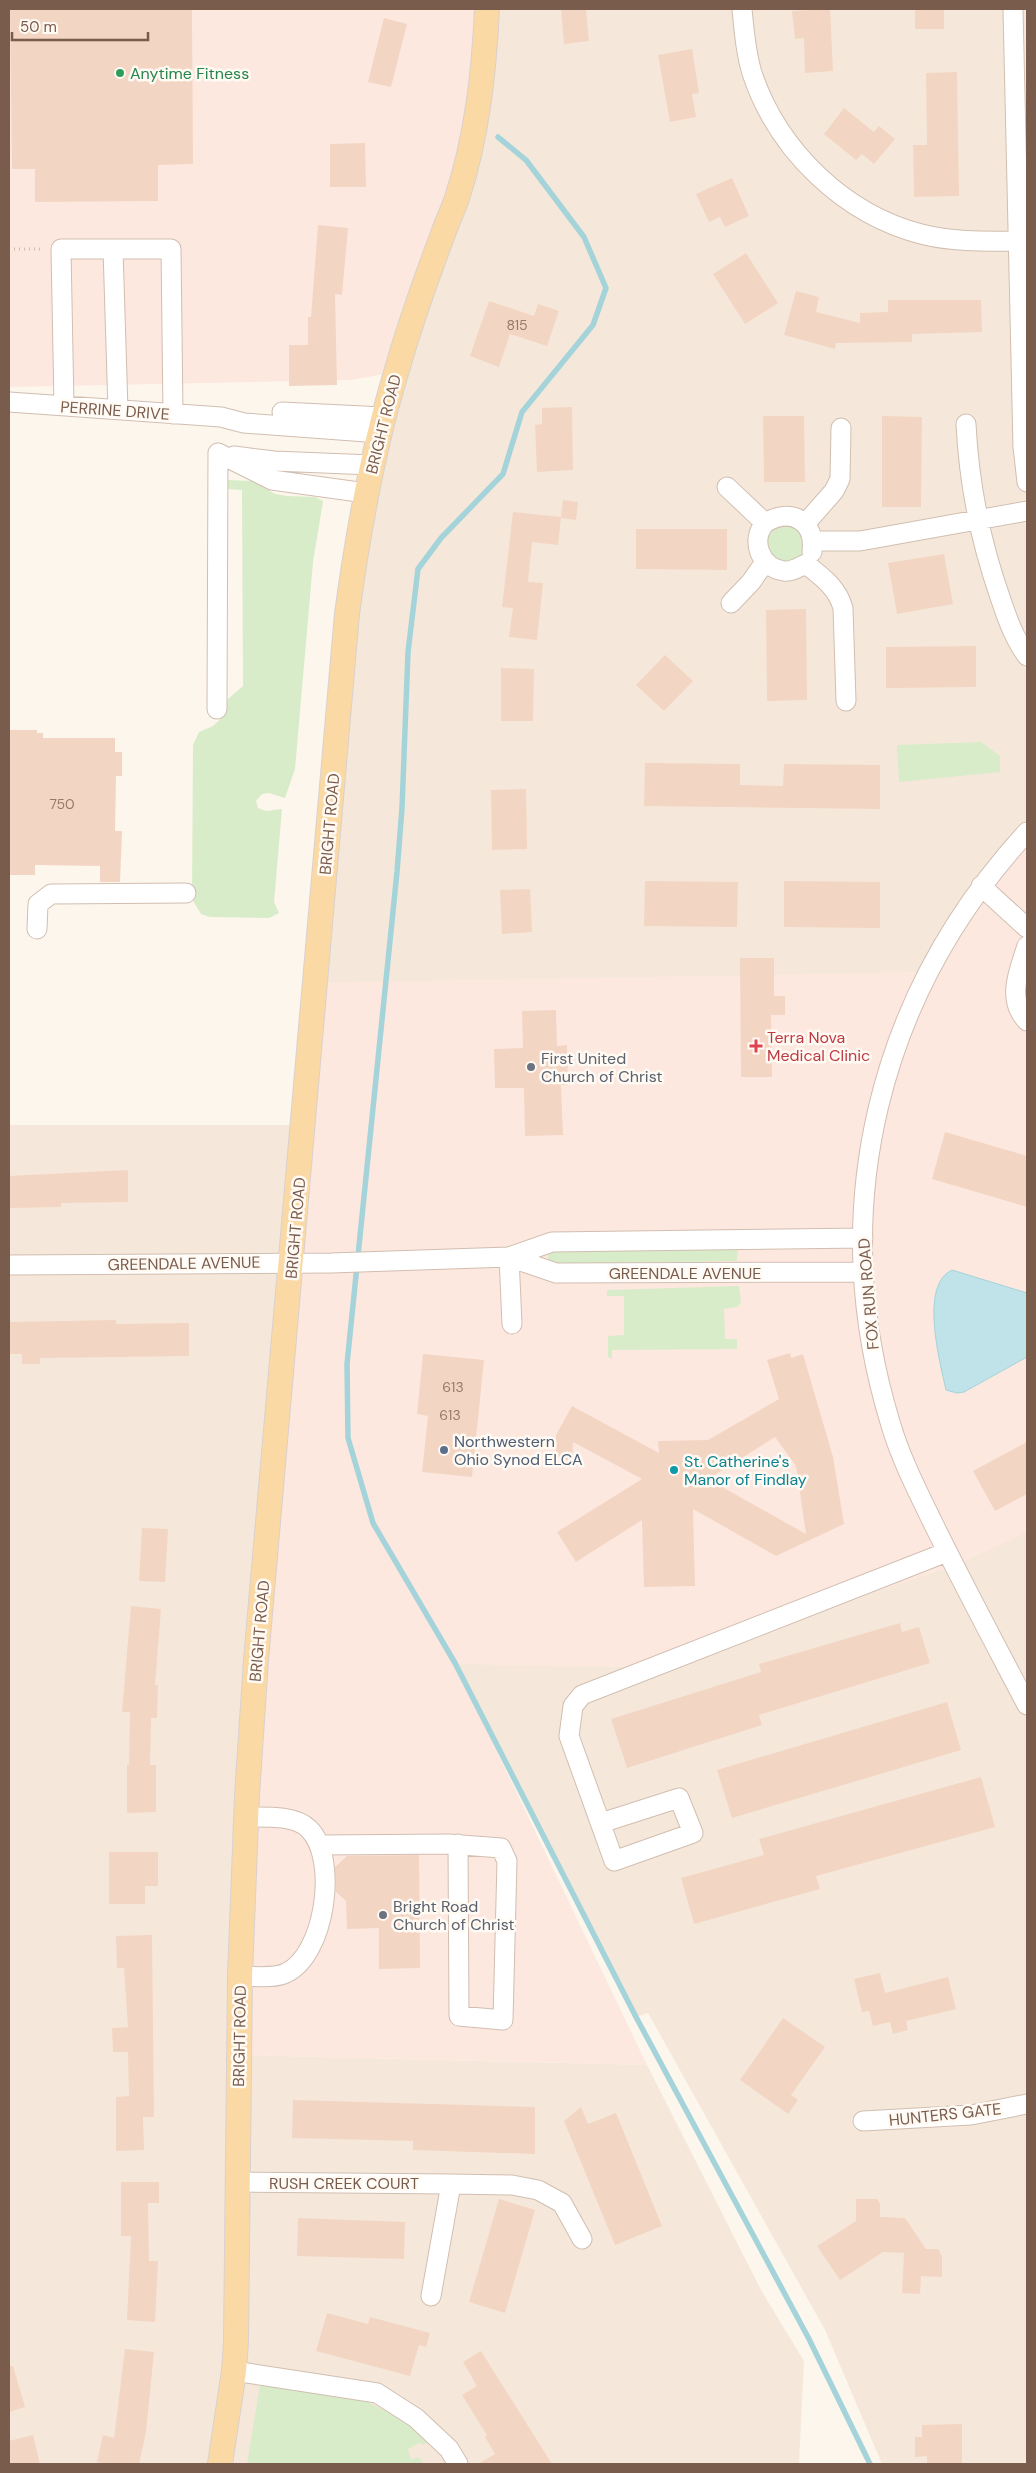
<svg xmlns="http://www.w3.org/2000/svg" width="1036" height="2473" font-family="'DM Sans',sans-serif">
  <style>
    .residential { fill: #f5e8da }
    .commercial { fill: #fde8e0 }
    .green { fill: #d8ecc9 }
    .water { fill: #bfe3e8; stroke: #a5d3da }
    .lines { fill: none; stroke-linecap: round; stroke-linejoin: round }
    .stream { stroke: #a5d3da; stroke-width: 5.5 }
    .building { fill: #f3d5c3; fill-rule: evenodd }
    .minor-casing { stroke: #d1beb0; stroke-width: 21 }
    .major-casing { stroke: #dad1cd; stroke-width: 26 }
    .path { stroke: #d9b8a5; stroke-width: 3; stroke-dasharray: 1 4; stroke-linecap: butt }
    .minor { stroke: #fff; stroke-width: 19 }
    .major { stroke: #fbd9a5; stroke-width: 24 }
    .leisure-dot { fill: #2e9e5b; stroke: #fffaf3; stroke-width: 2 }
    .health-dot { fill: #e0444e; stroke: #fffaf3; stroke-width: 2 }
    .worship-dot { fill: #6b7280; stroke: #fffaf3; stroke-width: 2 }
    .service-dot { fill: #5c6f8a; stroke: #fffaf3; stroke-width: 2 }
    .culture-dot { fill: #0f9aa8; stroke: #fffaf3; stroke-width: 2 }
    .labels { text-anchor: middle; stroke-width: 5; stroke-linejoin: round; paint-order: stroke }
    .number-label { font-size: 14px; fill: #987a6a }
    .leisure-label { font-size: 16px; fill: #27864d; stroke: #fffaf3; text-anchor: start }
    .street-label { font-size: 16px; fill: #7a5c4d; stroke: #fffaf3 }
    .health-label { font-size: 16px; fill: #be3a42; stroke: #fffaf3; text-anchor: start }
    .worship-label { font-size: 16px; fill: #5b616d; stroke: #fffaf3; text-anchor: start }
    .service-label { font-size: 16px; fill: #4e5e75; stroke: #fffaf3; text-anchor: start }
    .culture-label { font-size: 16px; fill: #0d838f; stroke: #fffaf3; text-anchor: start }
  </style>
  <rect width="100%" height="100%" fill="#fdf6ec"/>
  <path class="residential" d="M487,9H1027V2464H882L825,2330L648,2013L636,2017L455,1663L643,1667L316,983L347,614Z
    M9,1125H304L239,2055L647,2065L761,2290L804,2361L799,2464H9Z"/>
  <path class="commercial" d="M9,9H487L481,87L396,372L351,380L9,387Z
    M1027,832V1532L954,1566L643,1667L455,1664L647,2065L239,2055L316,983L928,972Z"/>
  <path class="green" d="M227,480L253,481L275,494L287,496L315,497L323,501L313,562L295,769L285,798L269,793L262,794L256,801L258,808L266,811L282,809L274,902L279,913L269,918L210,917L201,914L192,899L193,745L199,732L213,726L224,716L228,699L243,686L242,490L227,489Z
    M777,525H791L801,531C806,554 806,554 786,565L768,555L767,535Z
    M981,742L1000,756V772L899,782L897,745Z
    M738,1247L737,1261L554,1264L548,1261V1255L553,1249Z
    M739,1286L741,1303L737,1307L724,1309L725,1339H737V1349L612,1350V1359L608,1357V1336L624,1335V1296H607V1290Z
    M261,2379L367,2402C390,2412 410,2425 428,2441L424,2445L419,2443L408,2449L411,2460L419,2457L423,2464H247Z"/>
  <path class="water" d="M952,1270L1027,1293V1357L964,1392L957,1393L946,1390C940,1362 919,1285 952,1270Z"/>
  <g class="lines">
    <path class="stream" d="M498,137L526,160L584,237L606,288L593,325L522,412L503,474L441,538L418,569L408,652L402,808L397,872L347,1364L348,1438L373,1523L455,1663L636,2017L809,2339L870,2464"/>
  </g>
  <path class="building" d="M10,9H192L193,164L158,165V201L35,202V169H12Z
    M561,9H586L589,41L564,44Z
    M830,9L833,71L805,73L804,38L795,39L792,11Z
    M915,9H944V29H915Z
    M384,18L407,24L391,87L368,82Z
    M692,49L699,93L692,94L696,117L670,122L658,55Z
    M957,72L959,196L914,197L913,145H927L926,73Z
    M844,108L874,132L879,126L895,139L874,164L862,154L856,160L824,134Z
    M365,143L366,187H330V144Z
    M732,178L749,216L725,227L720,217L709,222L696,194Z
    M318,225L348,228L342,295L335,294L337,385L289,386V345H308V317H311Z
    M746,253L778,303L745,324L713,274Z
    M796,291L819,297L816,312L860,323V313L888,312V300H981L982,332L912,334V342L836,343L835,349L784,335Z
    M489,301L534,316L538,304L559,311L547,346L510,334L499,367L470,356Z
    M572,407L573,470L537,472L535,425L542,424V408Z
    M763,416H804L805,482H764Z
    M882,416L922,417L921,507H882Z
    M563,500L578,502L576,520L561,518Z
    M513,512L561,517L558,545L532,542L528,582L543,583L537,640L509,637L513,608L502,607Z
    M636,529H727V570L636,569Z
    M944,554L953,604L897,614L888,563Z
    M806,609L807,700L767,701L766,610Z
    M976,646V687L886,688V647Z
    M665,655L693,681L664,711L636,685Z
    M501,668L534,669L533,721H501Z
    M9,730H37V733H43V738H115V752H122V776H116L115,831H122L120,882H100V866L35,865V875H9Z
    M645,763L740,764V785L783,786L784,764L880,765V809L644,806Z
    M526,789L527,849L492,850L491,790Z
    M645,881L738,882L737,927L644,926Z
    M784,881L880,882V928L784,927Z
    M530,889L532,932L502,934L500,890Z
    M740,958H774V996H785V1015H771L772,1077H741Z
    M556,1010L557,1046L567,1045L568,1085H561L563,1135L525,1136L524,1088H495L494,1049L523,1048L522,1011Z
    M945,1132L1027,1156V1207L932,1179Z
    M128,1170V1202L61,1203V1207L9,1208V1176Z
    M116,1320V1324L189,1323V1356L40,1358V1364H22V1354H9V1322Z
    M790,1353L791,1358L803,1354L833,1457L844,1524L776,1556L693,1509L695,1586L644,1587L642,1520L576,1562L557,1532L642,1479L573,1442L572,1462L556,1456V1435L572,1406L659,1453L658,1441L708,1440L779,1399L767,1360ZM775,1437L796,1466L806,1534L708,1479Z
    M423,1354L484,1360L472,1477L422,1472L428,1416L417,1414Z
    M1027,1442V1494L995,1511L973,1471Z
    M142,1528L168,1529L165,1582L139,1581Z
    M131,1606L161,1609L155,1685H158L157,1718H151L150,1765H156V1812L127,1813V1765H129L130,1712H122Z
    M900,1623L902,1632L919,1627L930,1663L759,1715L762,1725L627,1768L611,1719L761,1672L759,1664Z
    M947,1702L961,1750L732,1818L717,1770Z
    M981,1777L995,1827L816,1876L820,1889L694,1924L681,1878L764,1855L759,1839Z
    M109,1852H158V1886H145V1904H109Z
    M419,1855L420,1968L379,1969V1928L347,1929L346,1901L336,1892L335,1867L347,1856Z
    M152,1935L154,2117H143L144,2150L116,2151V2097L129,2096L128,2052H113L112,2028L128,2027L124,1968H117L116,1936Z
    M880,1973L885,1993L948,1977L956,2009L906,2021L908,2030L893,2034L890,2022L873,2026L869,2011L862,2012L854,1979Z
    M783,2018L825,2047L791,2095L798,2100L788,2114L740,2080Z
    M293,2100L535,2107V2154L413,2150V2141L292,2138Z
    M581,2107L588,2124L616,2113L662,2226L615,2245L564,2121Z
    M121,2182H159V2203H148L149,2261H158L155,2322L127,2320L131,2236H121Z
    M499,2199L535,2210L505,2313L469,2302Z
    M856,2199H877L880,2204V2217L905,2218L926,2249H938L942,2256V2277L921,2276L920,2294L902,2293L904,2253L883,2252L840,2280L817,2246L856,2221Z
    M298,2218L405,2222L404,2259L297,2256Z
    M327,2313L368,2324L370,2317L430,2333L426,2347L419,2345L410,2376L316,2351Z
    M125,2349L154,2352L146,2432L139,2464H109L97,2462L103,2435L114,2438Z
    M481,2351L552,2464H478L495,2454L485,2437L487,2435L462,2395L477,2386L463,2362Z
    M9,2366H13L25,2407L9,2412Z
    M962,2424V2464H927V2456L915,2457V2437H922V2425Z
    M33,2435L40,2464H9V2441Z"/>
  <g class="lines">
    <g class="minor-casing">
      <path id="minor" d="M742,9C744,30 746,56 753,76C779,151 844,214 921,234C956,243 992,241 1027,241
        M1013,9L1023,447L1027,482
        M113,249L118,410
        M9,402L221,417L244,423L380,433
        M64,406L61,249H171L173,414
        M282,412L383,417
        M966,424C969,484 980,540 1000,597C1007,618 1014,638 1027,656
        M218,453L272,480L366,493
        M234,456L274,461L372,465
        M727,487L765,523C791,507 816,521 812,552
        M765,523C750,540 760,568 784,571C792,572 799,567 806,564C822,577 837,587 843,608L846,701
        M805,524L834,491L840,479L841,428
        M814,541H860L1027,511
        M731,603L751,582L765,562
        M217,709L218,453
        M1027,832C878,995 825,1208 890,1422C900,1457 917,1490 933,1523C963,1584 995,1644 1027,1705
        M981,886L1027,928
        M37,929L38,904L51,894L186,893
        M1027,946C1019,971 1006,999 1027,1021
        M509,1257L556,1273L863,1272
        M509,1257L512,1324
        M9,1265L331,1263L509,1257L552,1242L863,1238
        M601,1823L679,1798L693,1833L614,1861L569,1736L573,1706L582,1695L947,1552
        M320,1845L449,1844L501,1848L507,1861L503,2020L459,2016L458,1844
        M240,1976C253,1976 274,1979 286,1973C325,1955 339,1859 309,1829C295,1815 265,1817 246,1817
        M863,2121L971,2115L1027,2104
        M238,2182L451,2184L512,2185L538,2190L562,2203L582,2239
        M431,2296L451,2184
        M234,2371L377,2393L416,2418L449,2449L458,2464"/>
    </g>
    <g class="major-casing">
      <path id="major" d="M220,2464L234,2371L236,2341L240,1976L247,1796L256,1660L347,614C358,532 372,452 396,373C409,327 426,279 443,234C447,222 453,210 457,198C477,137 484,73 487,9"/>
    </g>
    <path class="path" d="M9,249H43"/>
    <use href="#minor" class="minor"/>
    <use href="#major" class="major"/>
  </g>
  <circle class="leisure-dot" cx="120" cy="73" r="5"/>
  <path class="health-dot" d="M753.5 1038.5h5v5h5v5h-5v5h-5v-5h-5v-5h5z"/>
  <g class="worship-dot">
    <circle cx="531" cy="1067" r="5"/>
    <circle cx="383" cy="1915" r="5"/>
  </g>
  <circle class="service-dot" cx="444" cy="1450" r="5"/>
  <circle class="culture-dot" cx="674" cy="1470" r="5"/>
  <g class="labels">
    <g class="number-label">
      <text x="517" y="330">815</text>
      <text x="62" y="809">750</text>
      <text x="453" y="1392">613</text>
      <text x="450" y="1420">613</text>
    </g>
    <g class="leisure-label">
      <text x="130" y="79">Anytime Fitness</text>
    </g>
    <g class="street-label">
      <text transform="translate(115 410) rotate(4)" y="6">PERRINE DRIVE</text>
      <text transform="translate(383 424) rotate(-76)" y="6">BRIGHT ROAD</text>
      <text transform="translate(329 824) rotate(-85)" y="6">BRIGHT ROAD</text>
      <text transform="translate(295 1228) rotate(-85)" y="6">BRIGHT ROAD</text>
      <text transform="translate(184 1263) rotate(-1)" y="6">GREENDALE AVENUE</text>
      <text x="685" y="1279">GREENDALE AVENUE</text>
      <text transform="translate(868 1294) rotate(-95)" y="6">FOX RUN ROAD</text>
      <text transform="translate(259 1631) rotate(-85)" y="6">BRIGHT ROAD</text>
      <text transform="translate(239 2036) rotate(-89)" y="6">BRIGHT ROAD</text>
      <text transform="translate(945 2114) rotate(-6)" y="6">HUNTERS GATE</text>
      <text x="344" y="2189">RUSH CREEK COURT</text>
    </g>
    <g class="health-label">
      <text x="767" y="1043">Terra Nova<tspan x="767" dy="18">Medical Clinic</tspan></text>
    </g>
    <g class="worship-label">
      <text x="541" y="1064">First United<tspan x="541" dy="18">Church of Christ</tspan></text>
      <text x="393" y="1912">Bright Road<tspan x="393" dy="18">Church of Christ</tspan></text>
    </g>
    <g class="service-label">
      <text x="454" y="1447">Northwestern<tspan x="454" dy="18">Ohio Synod ELCA</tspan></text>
    </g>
    <g class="culture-label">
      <text x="684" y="1467">St. Catherine's<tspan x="684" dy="18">Manor of Findlay</tspan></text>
    </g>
  </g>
  <rect width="1036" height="2473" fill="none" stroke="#7a5c4d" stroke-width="20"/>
  <path d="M12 32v8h136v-8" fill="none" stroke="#7a5c4d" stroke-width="2.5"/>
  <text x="20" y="32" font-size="15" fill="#7a5c4d" stroke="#fffaf3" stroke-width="4" paint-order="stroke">50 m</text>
</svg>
